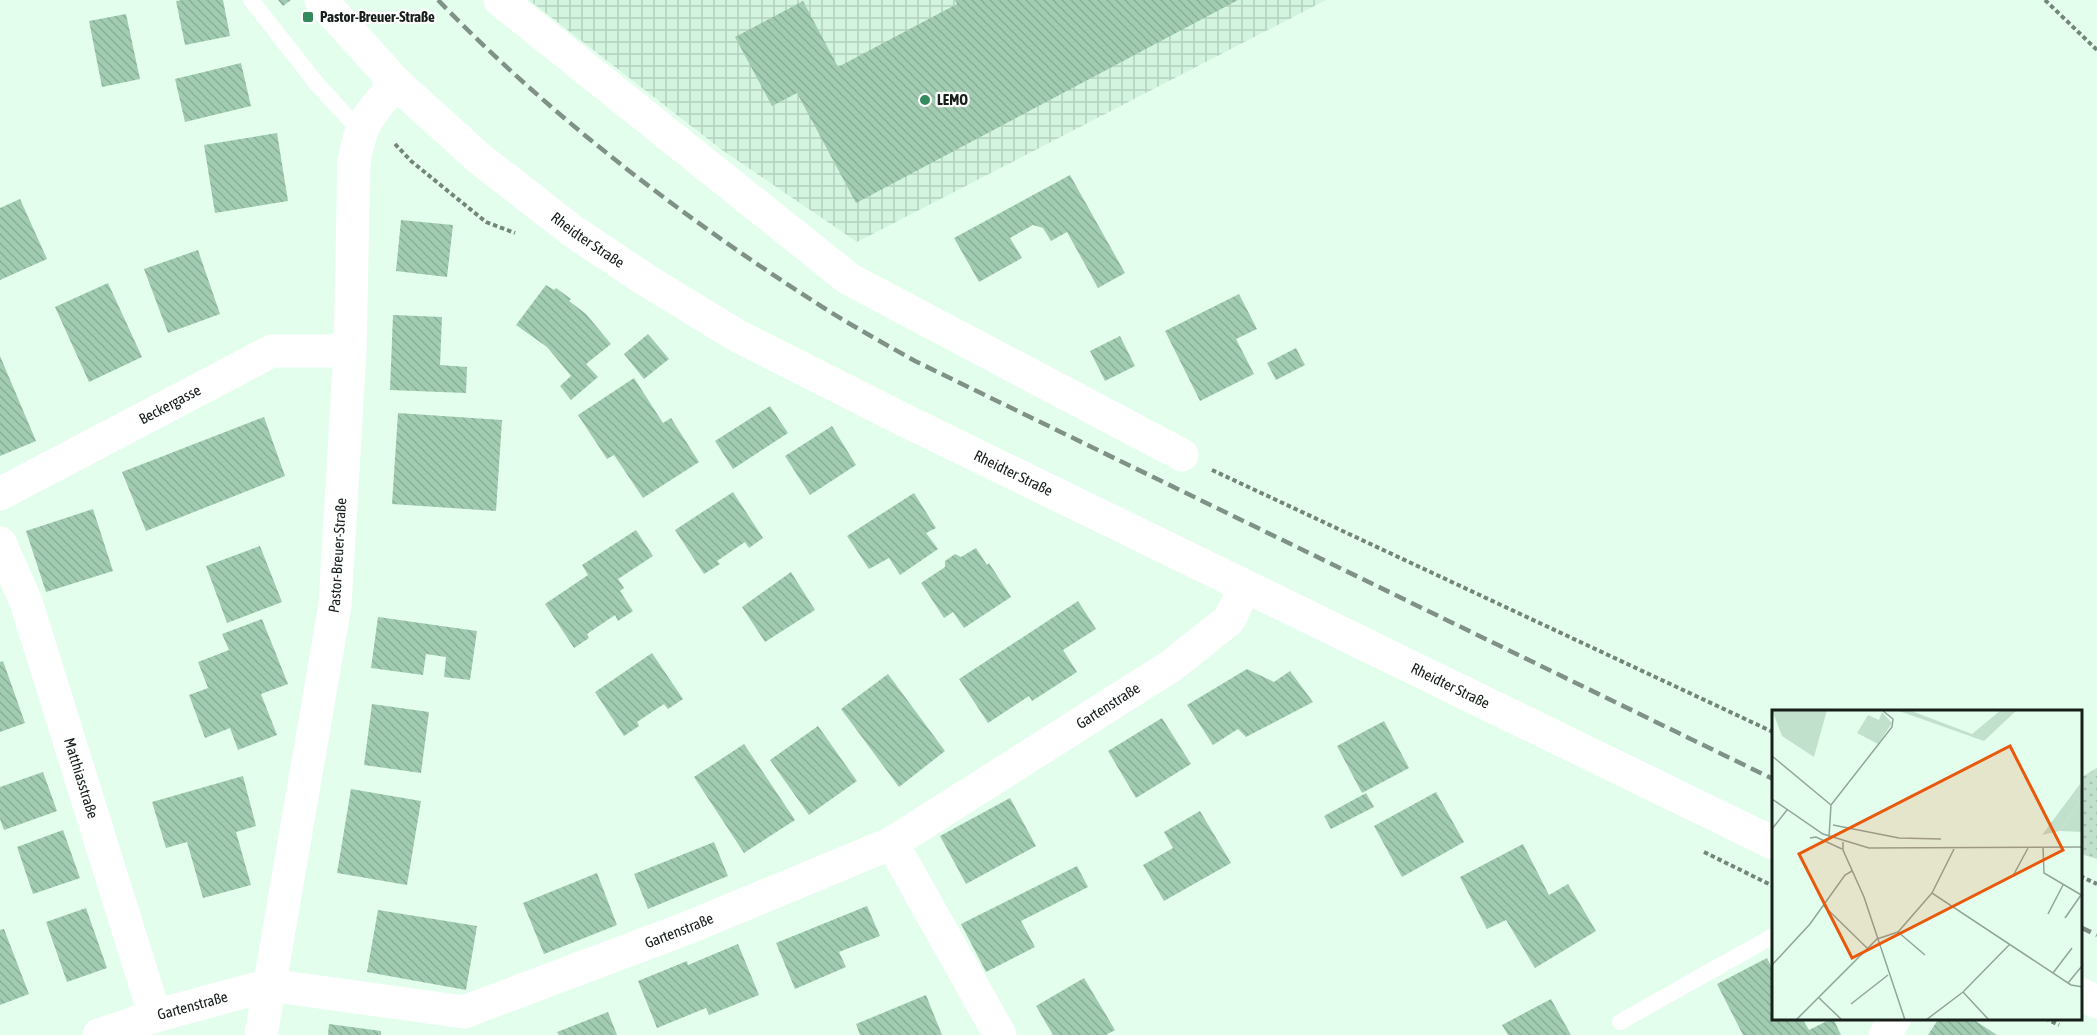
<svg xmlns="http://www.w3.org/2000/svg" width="2097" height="1035" font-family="'Asap Condensed',sans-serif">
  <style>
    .industrial { fill: url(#industrial-grid) }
    .grass { fill: url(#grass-dots) }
    .building { fill: url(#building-back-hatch) }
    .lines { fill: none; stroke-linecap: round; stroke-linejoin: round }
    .path { stroke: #74857a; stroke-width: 4; stroke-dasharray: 4.5 3; stroke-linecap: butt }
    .lane { stroke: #fff; stroke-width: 16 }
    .street { stroke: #fff; stroke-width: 33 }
    .secondary { stroke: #fff; stroke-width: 33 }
    .rail { stroke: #809287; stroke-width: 4.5; stroke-dasharray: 12 6; stroke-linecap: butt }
    .poi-dot { fill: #34895d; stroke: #fff; stroke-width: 2 }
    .labels { text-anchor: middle; stroke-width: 4.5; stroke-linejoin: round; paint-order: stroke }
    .poi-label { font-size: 15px; font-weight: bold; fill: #161f19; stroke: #fff; text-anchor: start }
    .street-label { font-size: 15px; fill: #161f19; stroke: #fff }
    .inset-road { fill: none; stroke: #92a599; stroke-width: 1.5 }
    .view { fill: #e8590c; fill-opacity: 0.15; stroke: #e8590c; stroke-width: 3 }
    .inset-edge { fill: none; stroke: #161f19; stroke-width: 3 }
  </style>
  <defs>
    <pattern id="industrial-grid" width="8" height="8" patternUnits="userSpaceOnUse" patternTransform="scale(1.5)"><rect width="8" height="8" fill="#d3f4df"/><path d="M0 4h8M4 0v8" fill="none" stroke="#b4d1bf"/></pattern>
    <pattern id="grass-dots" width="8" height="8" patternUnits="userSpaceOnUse" patternTransform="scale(1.5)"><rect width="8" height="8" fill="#c2e1cd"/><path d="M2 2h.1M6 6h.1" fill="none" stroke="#a6c1af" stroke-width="1.8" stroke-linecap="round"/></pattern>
    <pattern id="building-back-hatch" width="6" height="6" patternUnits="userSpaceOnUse" patternTransform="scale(1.5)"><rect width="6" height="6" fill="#a1ccb1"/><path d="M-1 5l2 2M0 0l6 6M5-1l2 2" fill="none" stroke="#8aaf98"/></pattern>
  </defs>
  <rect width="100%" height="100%" fill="#e4feee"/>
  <path class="industrial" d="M529,0H1326L857,242L722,150Z"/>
  <path class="grass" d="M2097,768V859L2081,854L2080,778Z"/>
  <path class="building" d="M182,0H223L230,36L185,45L176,1Z
    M278,0H291L283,6Z
    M955,0H1238L856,203L797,93L772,106L735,37L803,1L838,67L957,4Z
    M126,14L140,79L102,87L89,21Z
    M241,63L251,106L185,122L175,79Z
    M277,133L288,201L215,213L204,145Z
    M1070,175L1125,273L1098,288L1067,232L1051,241L1043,228L1033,225L1010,238L1022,258L979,282L954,238Z
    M20,199L47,259L0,280V208Z
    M401,220L453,225L447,277L396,271Z
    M198,250L220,314L168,333L144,269Z
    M108,283L142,357L89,382L55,307Z
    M546,285L554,290L556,288L571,299L569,301L586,314L611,344L586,364L598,377L571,400L560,386L571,376L547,347L516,325Z
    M1239,294L1257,329L1236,339L1254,374L1200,401L1165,331Z
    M393,315L442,317L440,365L467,367L466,393L390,390Z
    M648,334L669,359L644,379L624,354Z
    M1120,336L1135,366L1105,381L1090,351Z
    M1296,348L1305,365L1276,380L1267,363Z
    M0,356L36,441L0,456Z
    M634,378L663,423L671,418L699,462L643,498L614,455L607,459L578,415Z
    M770,406L788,433L733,469L715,441Z
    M398,413L502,420L496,511L392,504Z
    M264,417L285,476L146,531L122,472Z
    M832,426L856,465L810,495L785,456Z
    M733,492L763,538L749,548L745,542L717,561L720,564L704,574L675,530Z
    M914,493L936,528L926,533L938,549L900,575L889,558L869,569L847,536Z
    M93,509L113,571L46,592L26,531Z
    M636,530L653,556L618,579L624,588L620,591L633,611L618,621L615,615L587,634L589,638L574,648L545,604L588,575L582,565Z
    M260,546L282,602L227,623L206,566Z
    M976,548L987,565L989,563L1011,597L964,628L953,612L944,618L921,583L945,567V561L955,554L961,557Z
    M791,572L815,610L765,642L742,607Z
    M1078,601L1096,629L1063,650L1077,672L1032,701L1029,696L988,723L959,679Z
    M378,617L477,631L470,680L444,677L446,657L426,654L423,675L371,668Z
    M262,619L288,684L261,694L277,735L238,750L230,728L205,738L189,695L208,688L198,662L229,650L222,634Z
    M652,653L683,699L668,709L664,704L637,722L639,726L624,736L595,692Z
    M3,661L25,723L0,732V662Z
    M1247,669L1274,682L1290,671L1313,702L1246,737L1238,729L1213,745L1187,705Z
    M888,674L945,751L899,787L841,709Z
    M372,704L429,712L421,773L364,765Z
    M1162,718L1191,764L1136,798L1108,751Z
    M1384,721L1409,768L1362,793L1337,746Z
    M818,726L857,781L809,815L770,760Z
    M744,744L795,820L744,853L694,777Z
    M43,772L57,811L4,830L0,819V787Z
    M243,776L256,826L236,832L251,885L203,898L187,842L166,848L152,802Z
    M351,789L421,801L407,885L337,873Z
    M1436,792L1464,842L1402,877L1374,826Z
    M1366,793L1374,807L1331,829L1324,816Z
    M1010,798L1036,846L966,884L940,836Z
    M1200,811L1231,863L1164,901L1143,865L1173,848L1164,832Z
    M63,830L80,878L33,894L17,847Z
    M714,842L728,876L648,909L634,874Z
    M1523,844L1549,895L1568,884L1596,931L1535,968L1506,920L1487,929L1460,877Z
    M1077,866L1088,887L1021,921L1035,947L986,972L961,924Z
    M597,873L617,925L544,954L523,903Z
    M867,906L880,936L839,952L846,967L795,989L776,943Z
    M86,908L107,968L67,982L46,922Z
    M378,910L477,926L466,990L367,972Z
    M4,929L29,994L0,1005V930Z
    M738,944L759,995L709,1015L706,1008L657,1028L638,981L687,961L688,965Z
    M1767,958L1773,970V1018H1802L1809,1030L1833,1018L1841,1035H1743L1717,984Z
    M1084,978L1115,1030L1106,1035H1053L1036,1006Z
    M926,995L942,1035H860L856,1024Z
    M1551,999L1571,1035H1508L1502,1025Z
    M608,1012L617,1035H559L557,1032Z
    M1939,1018H1971L1997,1035H1928Z
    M329,1024L381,1031V1035H328Z"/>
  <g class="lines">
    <path class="path" d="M2045,0L2097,50
      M395,144L411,161L486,222L515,233
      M1212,470L1773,732
      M1704,852L1773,886
      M2080,876L2097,884
      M2045,1018L2059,1025"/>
    <path class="lane" d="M251,0L317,84L361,132
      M1620,1022L1773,936"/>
    <g class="street">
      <path d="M500,0L849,279L1182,455"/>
      <path id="s1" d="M0,494L272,351H350"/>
      <path id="s2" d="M0,543L26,602L155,1016"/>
      <path id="s3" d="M892,843L1171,666L1229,620L1245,587"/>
      <path id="s4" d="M99,1035L155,1016L269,985L464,1012L690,927L892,843L1000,1035"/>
      <path id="s5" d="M261,1035L335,605L350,351L354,163C360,122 370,113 396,83"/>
      <path d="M1885,1035L1895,1018"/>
    </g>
    <g class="secondary">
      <path id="s6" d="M321,0L396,83L480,159L574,232L646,280L736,335L906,421L1773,843"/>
      <path d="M2080,994L2097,1002"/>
    </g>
    <path class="rail" d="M438,0C552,118 686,220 824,308C854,327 885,344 915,361L1773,779
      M2080,927L2097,935"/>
  </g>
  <g class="poi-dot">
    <rect x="302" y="11" width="12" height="12" rx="3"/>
    <circle cx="925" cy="100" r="6"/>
  </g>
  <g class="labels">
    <g class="poi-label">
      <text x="320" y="22">Pastor-Breuer-Straße</text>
      <text x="937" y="105">LEMO</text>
    </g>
    <g class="street-label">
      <text dy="5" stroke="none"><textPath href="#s6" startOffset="360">Rheidter Straße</textPath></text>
      <text dy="5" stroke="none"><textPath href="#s1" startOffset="192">Beckergasse</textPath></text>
      <text dy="5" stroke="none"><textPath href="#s6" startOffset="846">Rheidter Straße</textPath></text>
      <text dy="5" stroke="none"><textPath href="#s5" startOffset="486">Pastor-Breuer-Straße</textPath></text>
      <text dy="5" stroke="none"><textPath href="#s6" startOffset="1332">Rheidter Straße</textPath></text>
      <text dy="5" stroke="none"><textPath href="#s3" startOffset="256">Gartenstraße</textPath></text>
      <text dy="5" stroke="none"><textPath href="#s2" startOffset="249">Matthiasstraße</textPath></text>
      <text dy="5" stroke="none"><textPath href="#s4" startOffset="604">Gartenstraße</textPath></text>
      <text dy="5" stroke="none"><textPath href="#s4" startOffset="98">Gartenstraße</textPath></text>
    </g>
  </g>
  <g transform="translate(1772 710)">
    <rect width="310" height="310" fill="#e4feee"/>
    <path d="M0,0H55L42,47L10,26ZM124,0H137L200,24L229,0H245L212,31ZM110,2L120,13L106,34L85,23L96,5L107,10ZM308,74L310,88L288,121L270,125Z" fill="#c2e1cd"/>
    <path d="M310,88V122L288,121Z" fill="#c2e1cd"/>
    <path class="inset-road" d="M0,46L59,95M0,89L51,124L97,138L311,137M59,95L120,17L121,9L110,0M61,115L127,128L169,129M0,119L15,100M57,127L59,95M38,128L44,127L70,139M71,132V140L92,187L133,310M271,137L272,163L311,186M242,164L256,138M160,183L182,139M51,195L95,238M276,204L291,175M293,208L309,185M126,222L153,245M0,255L38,214L73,165L80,161M281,263L300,238M296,273L310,256M191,282L217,310M46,287L70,310M79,294L116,265M24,310L105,229L126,222L160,183L299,275L311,277M154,310L191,282L238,234"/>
    <path class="view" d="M238,36L291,140L80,248L27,144Z"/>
    <rect width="310" height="310" class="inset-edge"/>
  </g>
</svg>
